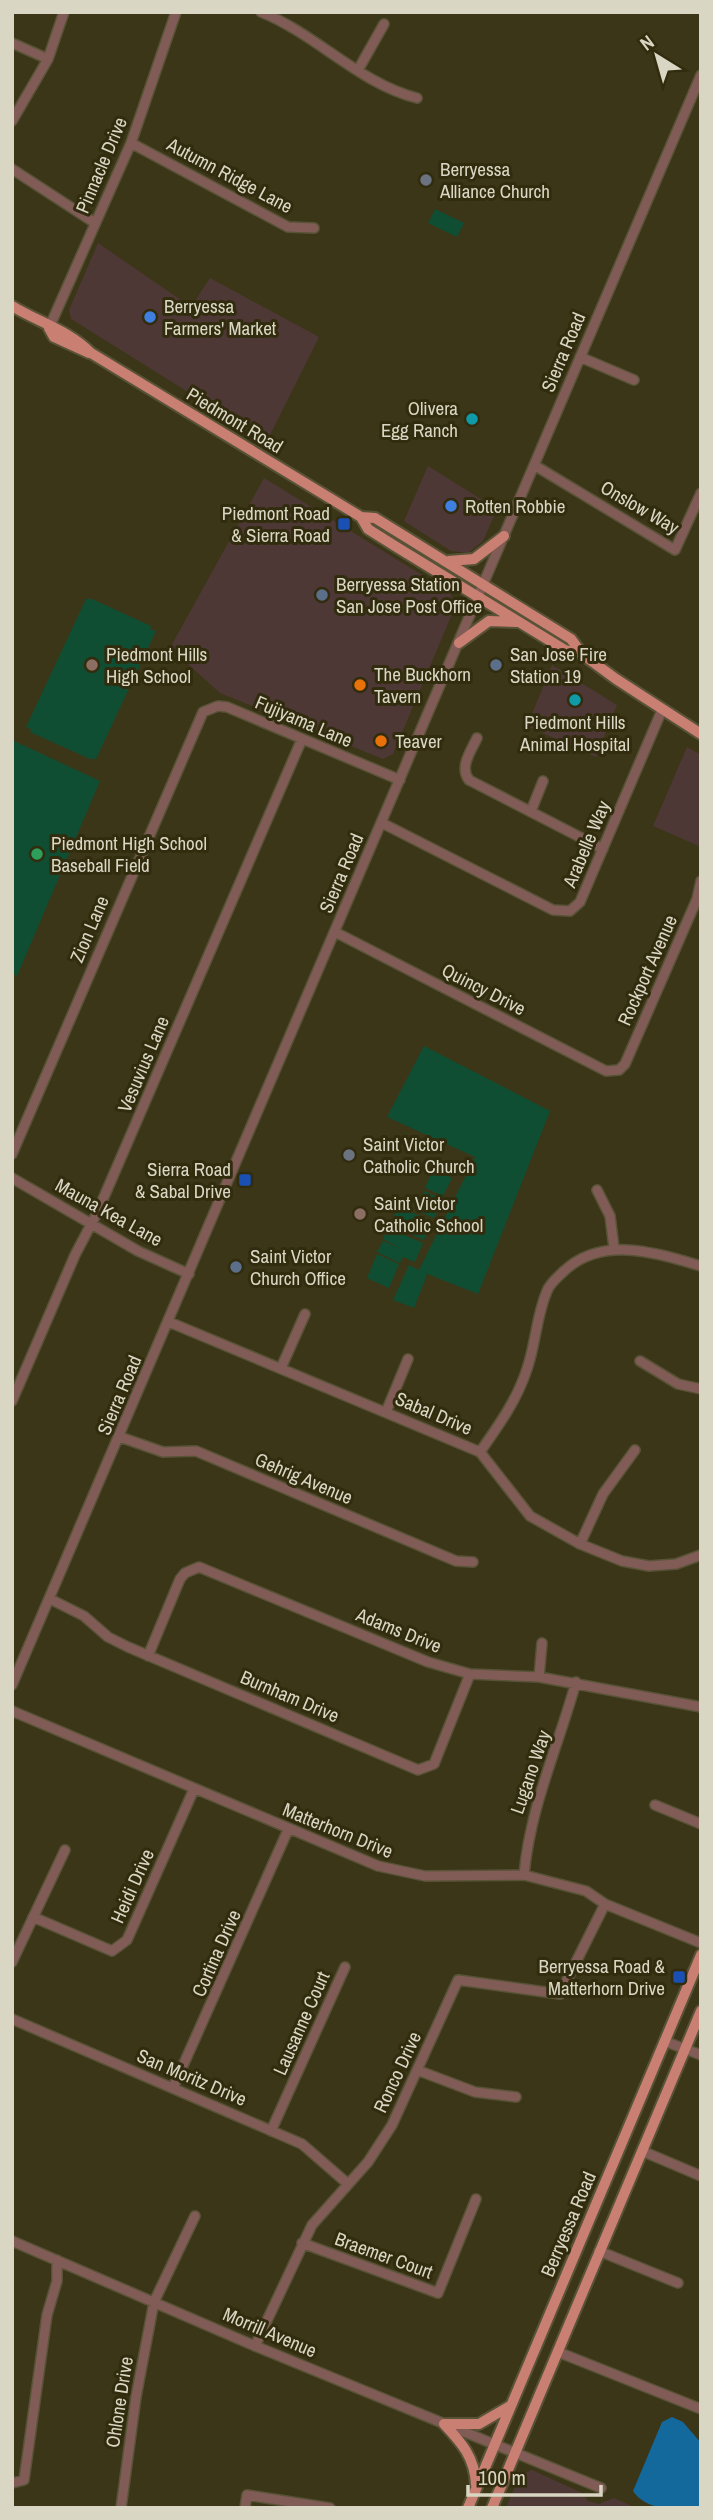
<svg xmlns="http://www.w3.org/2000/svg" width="713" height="2520" font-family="'Archivo Narrow',sans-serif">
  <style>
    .commercial { fill: #4d3835 }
    .green { fill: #0f4e33 }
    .water { fill: #13689c }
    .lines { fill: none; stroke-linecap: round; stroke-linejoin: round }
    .minor-casing { stroke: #585337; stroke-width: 12 }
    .major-casing { stroke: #585337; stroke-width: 14 }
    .minor { stroke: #815c56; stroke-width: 9 }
    .major { stroke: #ca7f73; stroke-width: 10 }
    .worship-dot { fill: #6b7280; stroke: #322c0e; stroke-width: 2.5 }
    .shop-dot { fill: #3f7fe0; stroke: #322c0e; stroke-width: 2.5 }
    .culture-dot { fill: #0f9aa8; stroke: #322c0e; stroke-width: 2.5 }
    .transit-dot { fill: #1a4fb4; stroke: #322c0e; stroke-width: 2.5 }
    .service-dot { fill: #5c6f8a; stroke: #322c0e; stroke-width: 2.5 }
    .education-dot { fill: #8d6e63; stroke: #322c0e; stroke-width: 2.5 }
    .food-dot { fill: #e8710a; stroke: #322c0e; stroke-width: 2.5 }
    .leisure-dot { fill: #2e9e5b; stroke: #322c0e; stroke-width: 2.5 }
    .labels { text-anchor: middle; stroke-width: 6; stroke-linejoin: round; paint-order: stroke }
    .street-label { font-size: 19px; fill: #d9d6c4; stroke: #322c0e }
    .poi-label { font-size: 19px; fill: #d9d6c4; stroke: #322c0e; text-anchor: start }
  </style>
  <rect width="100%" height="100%" fill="#3c3618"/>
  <path class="commercial" d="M98,243L191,307L210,278L319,337L267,441L71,319L69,310Z
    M428,466L497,509L483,541L468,553L451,551L404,521Z
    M264,478L450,592L455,607L393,754L383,759L220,693L170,648Z
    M552,665L617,705L596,757L527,726Z
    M687,747L701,755L699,846L653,826Z
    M532,2470L582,2493L588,2501L599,2504L614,2498L636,2508H506L520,2475Z"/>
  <path class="green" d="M435,209L464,223L457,237L428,223Z
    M86,599H92L151,626L150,629L156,631L96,759H90L30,732L31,729L26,727Z
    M12,740L100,781L17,976L12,973Z
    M424,1046L550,1111L478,1294L425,1273L427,1275L414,1308L393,1300L409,1265L419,1270L475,1157L387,1117Z
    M433,1169L452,1178L443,1196L425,1188Z
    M424,1191L442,1199L434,1218L415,1210Z
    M398,1207L432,1221L424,1240L390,1225Z
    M388,1228L423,1243L415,1262L403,1257L400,1263L377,1252L383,1241L399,1248L383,1239Z
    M377,1254L399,1264L389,1288L367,1278Z"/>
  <path class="water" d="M672,2417L683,2422L701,2443V2508C678,2508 648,2513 633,2491L662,2422Z"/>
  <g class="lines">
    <g class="minor-casing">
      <path id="minor" d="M261,12C316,34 360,84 417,98
        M12,43L48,59
        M358,70L384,24
        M12,121L48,59L64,12
        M131,143L288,227L314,228
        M12,169L95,223
        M49,328L131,143L176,12
        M580,357L634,380
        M534,465L675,550L701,493
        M477,738C471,751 459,767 469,780L603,849
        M531,811L543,781
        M382,823L553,910L570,911L580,902L662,710
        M335,932L606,1071L619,1070L625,1064L697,899L701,881
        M12,1154L203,712L218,706L227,707L400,780
        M12,1178L138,1251L189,1274
        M597,1190L610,1216L614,1248
        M169,1322L480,1452L530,1516L580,1544L622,1561L649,1566L676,1564L701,1555
        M640,1361L678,1384L701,1389
        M281,1368L305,1314
        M12,1401L75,1255L97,1213L302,739
        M386,1412L408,1359
        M120,1437L163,1452L196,1451L456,1561L473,1562
        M480,1452C499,1425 517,1400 527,1369C536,1343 536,1317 547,1291C550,1283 558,1277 564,1271C603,1235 656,1253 701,1266
        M580,1544L603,1494L635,1450
        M50,1599L84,1616L108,1637L128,1647L418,1770L434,1764L470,1674
        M148,1656L180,1579L185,1573L199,1567L428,1662L470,1674L539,1677L701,1707
        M539,1677L542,1643
        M12,1685L701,75
        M12,1711L378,1866L425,1876L524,1875L586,1891L605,1904L701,1943
        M655,1805L701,1824
        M524,1875C530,1807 558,1747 576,1682
        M33,1917L112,1951L127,1940L194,1789
        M12,1962L65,1850
        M12,2019L302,2144L348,2184
        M664,2041L701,2055
        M417,2070L475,2092L516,2097
        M173,2088L288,1830
        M271,2131L345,1967
        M642,2151L701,2176
        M12,2241L255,2346L601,2488
        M302,2243L438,2293L476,2199
        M599,2251L678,2283
        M255,2346L312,2225L368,2162L392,2125L458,1980L560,1994L605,1904
        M558,2352L701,2409
        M12,2483L24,2480L47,2315L57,2281V2260
        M121,2508L136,2397L154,2302L195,2216
        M245,2508L247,2495L330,2508"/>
    </g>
    <g class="major-casing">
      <path id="major" d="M12,306C40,323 68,330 91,353L361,517L368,529L395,546L565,650L582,654
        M49,328L54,337L89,353
        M361,517L375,518L571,639L582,654L616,679L701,734
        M449,561L474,559L504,536
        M459,643L489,621L518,622
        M444,2424C462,2443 475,2458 476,2485
        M444,2424H479L510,2406
        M468,2508L701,1955
        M492,2508L701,2011"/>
    </g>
    <use href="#minor" class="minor"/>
    <use href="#major" class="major"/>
  </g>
  <g class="worship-dot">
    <circle cx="426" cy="180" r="7"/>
    <circle cx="349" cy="1155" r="7"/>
  </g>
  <g class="shop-dot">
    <circle cx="150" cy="317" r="7"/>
    <circle cx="451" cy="506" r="7"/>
  </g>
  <g class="culture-dot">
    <circle cx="472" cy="419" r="7"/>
    <circle cx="575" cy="700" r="7"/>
  </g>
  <g class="transit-dot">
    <rect x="337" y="517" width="14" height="14" rx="3.5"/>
    <rect x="238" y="1173" width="14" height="14" rx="3.5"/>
    <rect x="672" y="1970" width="14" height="14" rx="3.5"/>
  </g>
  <g class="service-dot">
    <circle cx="322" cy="595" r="7"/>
    <circle cx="496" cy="665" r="7"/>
    <circle cx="236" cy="1267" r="7"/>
  </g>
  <g class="education-dot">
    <circle cx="92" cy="665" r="7"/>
    <circle cx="360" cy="1214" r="7"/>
  </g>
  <g class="food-dot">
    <circle cx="360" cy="685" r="7"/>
    <circle cx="381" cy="741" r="7"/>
  </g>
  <circle class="leisure-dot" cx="37" cy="854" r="7"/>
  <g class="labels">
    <g class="street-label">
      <text transform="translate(101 165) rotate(-67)" y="7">Pinnacle Drive</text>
      <text transform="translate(230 175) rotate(28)" y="7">Autumn Ridge Lane</text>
      <text transform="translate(563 352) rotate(-67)" y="7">Sierra Road</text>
      <text transform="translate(235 420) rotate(31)" y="7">Piedmont Road</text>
      <text transform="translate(640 507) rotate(30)" y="7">Onslow Way</text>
      <text transform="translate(304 721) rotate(23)" y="7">Fujiyama Lane</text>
      <text transform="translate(586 844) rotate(-67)" y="7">Arabelle Way</text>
      <text transform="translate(341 873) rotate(-67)" y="7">Sierra Road</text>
      <text transform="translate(89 929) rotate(-67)" y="7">Zion Lane</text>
      <text transform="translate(647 970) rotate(-66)" y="7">Rockport Avenue</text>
      <text transform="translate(484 989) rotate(27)" y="7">Quincy Drive</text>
      <text transform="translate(143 1064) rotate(-67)" y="7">Vesuvius Lane</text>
      <text transform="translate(109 1212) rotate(29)" y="7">Mauna Kea Lane</text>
      <text transform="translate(119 1395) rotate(-67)" y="7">Sierra Road</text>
      <text transform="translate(434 1413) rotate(23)" y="7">Sabal Drive</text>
      <text transform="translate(304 1478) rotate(23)" y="7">Gehrig Avenue</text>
      <text transform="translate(399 1630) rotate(22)" y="7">Adams Drive</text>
      <text transform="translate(290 1696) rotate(23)" y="7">Burnham Drive</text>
      <text transform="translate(530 1772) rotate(-71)" y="7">Lugano Way</text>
      <text transform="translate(338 1830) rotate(22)" y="7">Matterhorn Drive</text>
      <text transform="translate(132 1886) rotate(-66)" y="7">Heidi Drive</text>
      <text transform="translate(216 1953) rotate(-66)" y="7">Cortina Drive</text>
      <text transform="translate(301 2023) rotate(-66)" y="7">Lausanne Court</text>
      <text transform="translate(397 2072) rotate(-65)" y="7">Ronco Drive</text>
      <text transform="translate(192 2077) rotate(23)" y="7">San Moritz Drive</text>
      <text transform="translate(568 2224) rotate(-67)" y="7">Berryessa Road</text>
      <text transform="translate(384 2255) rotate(20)" y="7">Braemer Court</text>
      <text transform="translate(270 2332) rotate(23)" y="7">Morrill Avenue</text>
      <text transform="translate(119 2402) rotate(-81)" y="7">Ohlone Drive</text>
    </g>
    <g class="poi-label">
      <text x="440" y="176">Berryessa<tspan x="440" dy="22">Alliance Church</tspan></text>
      <text x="164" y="313">Berryessa<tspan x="164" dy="22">Farmers' Market</tspan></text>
      <text x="458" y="415" text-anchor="end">Olivera<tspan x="458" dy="22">Egg Ranch</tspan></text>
      <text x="465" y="513">Rotten Robbie</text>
      <text x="330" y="520" text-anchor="end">Piedmont Road<tspan x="330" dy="22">&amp; Sierra Road</tspan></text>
      <text x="336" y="591">Berryessa Station<tspan x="336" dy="22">San Jose Post Office</tspan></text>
      <text x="106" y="661">Piedmont Hills<tspan x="106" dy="22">High School</tspan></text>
      <text x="510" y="661">San Jose Fire<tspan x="510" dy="22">Station 19</tspan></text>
      <text x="374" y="681">The Buckhorn<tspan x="374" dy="22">Tavern</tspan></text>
      <text x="575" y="729" text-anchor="middle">Piedmont Hills<tspan x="575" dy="22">Animal Hospital</tspan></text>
      <text x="395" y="748">Teaver</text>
      <text x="51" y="850">Piedmont High School<tspan x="51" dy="22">Baseball Field</tspan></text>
      <text x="363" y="1151">Saint Victor<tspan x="363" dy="22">Catholic Church</tspan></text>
      <text x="231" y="1176" text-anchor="end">Sierra Road<tspan x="231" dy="22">&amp; Sabal Drive</tspan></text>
      <text x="374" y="1210">Saint Victor<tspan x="374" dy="22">Catholic School</tspan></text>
      <text x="250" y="1263">Saint Victor<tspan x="250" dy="22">Church Office</tspan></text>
      <text x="665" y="1973" text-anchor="end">Berryessa Road &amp;<tspan x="665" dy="22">Matterhorn Drive</tspan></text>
    </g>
  </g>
  <rect width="713" height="2520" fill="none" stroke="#d9d6c4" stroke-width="28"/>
  <g transform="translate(657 56) rotate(323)" stroke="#322c0e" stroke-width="5" paint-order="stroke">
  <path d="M0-5L12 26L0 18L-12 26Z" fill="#d9d6c4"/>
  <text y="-10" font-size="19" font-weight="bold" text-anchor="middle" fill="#d9d6c4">N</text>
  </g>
  <path d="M468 2485v10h133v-10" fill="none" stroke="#d9d6c4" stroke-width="3.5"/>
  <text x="478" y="2485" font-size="21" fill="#d9d6c4" stroke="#322c0e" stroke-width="5" paint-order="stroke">100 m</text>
</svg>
